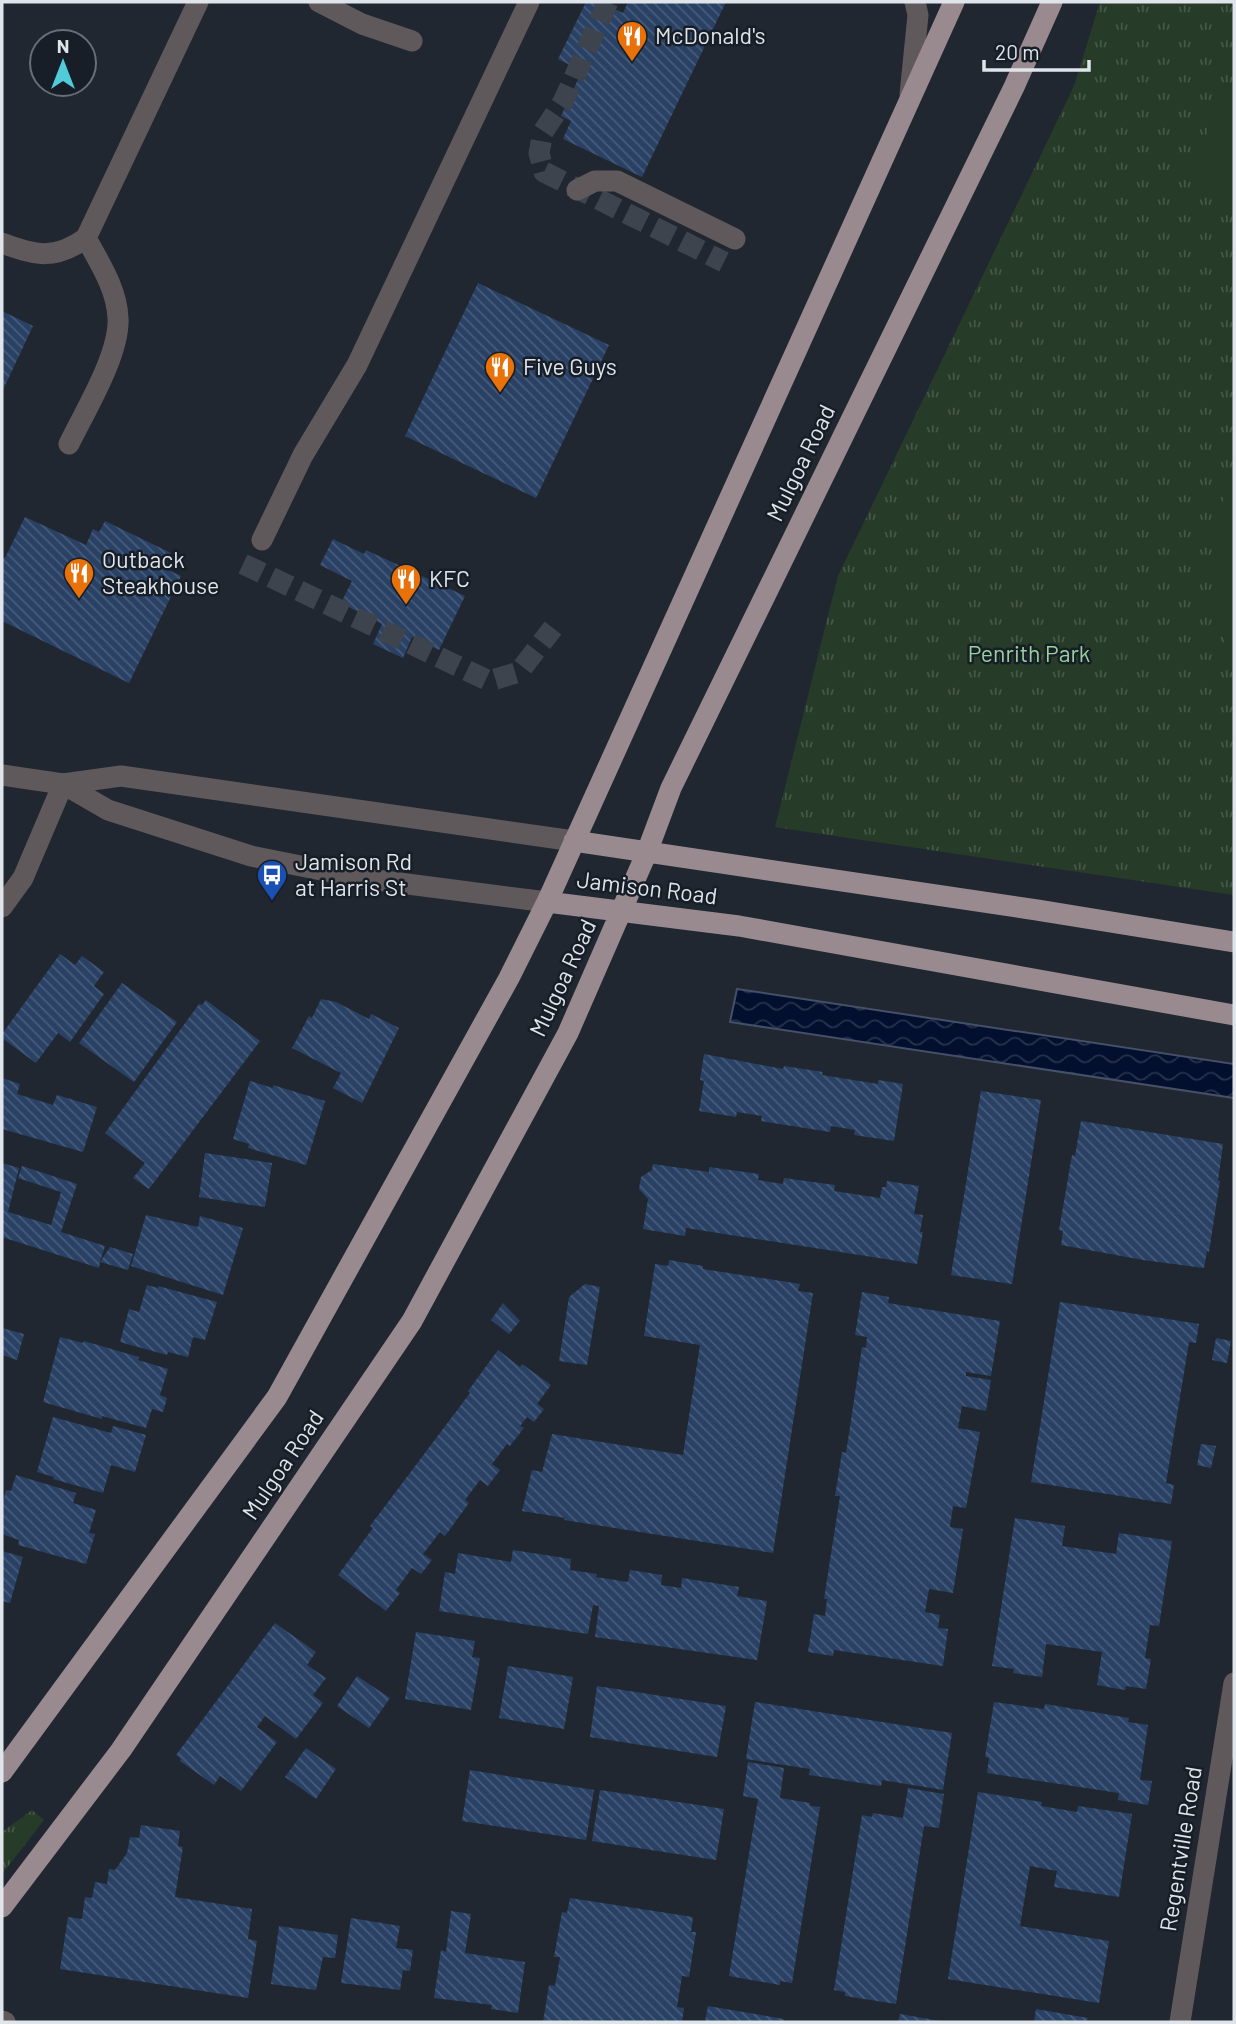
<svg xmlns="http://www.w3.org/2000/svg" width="1236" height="2024" font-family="Barlow,sans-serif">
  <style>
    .grass { fill: url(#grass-tufts) }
    .garden { fill: #273c28 }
    .water { fill: url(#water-waves); stroke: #454f67; stroke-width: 2 }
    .building { fill: url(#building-back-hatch) }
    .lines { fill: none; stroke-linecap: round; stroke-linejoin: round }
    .minor-tunnel { stroke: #3d444d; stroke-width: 21; stroke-dasharray: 21 10; stroke-linecap: butt }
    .minor { stroke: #60595b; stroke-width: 21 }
    .major { stroke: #988a8e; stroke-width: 21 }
    .labels { text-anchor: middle; stroke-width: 5; stroke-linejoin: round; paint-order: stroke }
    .poi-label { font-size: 23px; fill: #e0e5ec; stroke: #171e27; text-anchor: start }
    .street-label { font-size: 23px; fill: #e0e5ec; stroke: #171e27 }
    .park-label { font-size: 23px; fill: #98d29b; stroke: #171e27 }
  </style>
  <defs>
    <pattern id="grass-tufts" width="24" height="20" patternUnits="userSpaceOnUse" patternTransform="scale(1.75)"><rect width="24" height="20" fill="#273c28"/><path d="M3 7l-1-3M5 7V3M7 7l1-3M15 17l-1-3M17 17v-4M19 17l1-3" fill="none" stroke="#465847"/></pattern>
    <pattern id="water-waves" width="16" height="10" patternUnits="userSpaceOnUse" patternTransform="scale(1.75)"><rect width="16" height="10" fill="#020f2e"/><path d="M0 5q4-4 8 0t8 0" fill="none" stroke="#27324c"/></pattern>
    <pattern id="building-back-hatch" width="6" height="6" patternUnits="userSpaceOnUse" patternTransform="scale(1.75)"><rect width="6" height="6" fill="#294164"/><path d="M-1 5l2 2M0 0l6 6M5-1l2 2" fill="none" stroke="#485c7a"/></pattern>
  </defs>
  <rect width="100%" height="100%" fill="#202731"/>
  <path class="grass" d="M1100,2H1234V895L775,827L838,576L1074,86Z
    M32,1810L44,1820L2,1874V1832Z"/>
  <path class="garden" d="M1234,88V198L1233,201L1184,172Z
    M1234,461V679C1218,624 1209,565 1221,508C1225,492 1230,477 1234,461Z"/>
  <path class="water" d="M737,989L1234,1064V1098L730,1022Z"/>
  <path class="building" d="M586,2H599L623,13L628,2H726L642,177L563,139L571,121L561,116L582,71L558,59Z
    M478,283L609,345L536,498L405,436Z
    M2,311L33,326L2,392Z
    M25,517L86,545L93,529L99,532L105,521L171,553L164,568L181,576L129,683L2,621V556L5,558Z
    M333,539L364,554L366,550L465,596L439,650L412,637L403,658L373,644L382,624L341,603L352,581L320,565Z
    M60,954L75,965L82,956L104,972L94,986L104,994L70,1042L58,1033L36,1063L2,1038V1034Z
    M122,983L177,1022L134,1082L79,1043Z
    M321,999L336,1002L369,1019L371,1014L399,1028L362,1103L333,1088L341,1073L292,1048L309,1016L312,1018Z
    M206,1000L260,1041L149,1189L133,1178L145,1163L105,1133L199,1004L202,1005Z
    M704,1054L783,1069L784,1066L823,1072L822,1075L878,1084V1080L903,1084L894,1141L854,1135L855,1130L831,1126L830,1132L761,1121L762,1116L737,1112L736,1117L699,1111L704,1081L700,1080Z
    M2,1078L20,1084L17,1094L53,1105L57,1095L97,1107L83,1152L2,1129Z
    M250,1081L273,1088V1085L325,1101L306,1165L248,1148L249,1144L233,1139Z
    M981,1091L1041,1100L1012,1284L951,1275Z
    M1081,1121L1223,1144L1218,1181H1220L1209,1252L1207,1251L1204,1268L1143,1260L1061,1245L1063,1231L1059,1230L1072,1155L1075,1156Z
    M205,1153L272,1163L265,1207L199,1197Z
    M2,1163L19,1168L8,1212L51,1225L61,1192L18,1178L22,1166L77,1184L61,1232L105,1246L100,1262L110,1247L133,1254L128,1270L100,1262L99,1268L2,1237Z
    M653,1164L709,1172V1167L759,1174L758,1180L783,1184L784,1178L835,1185L834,1191L880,1198L882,1187H886L887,1181L919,1186L914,1214L923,1215L920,1232H923L917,1264L686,1228L685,1236L643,1229L648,1199L639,1189L641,1177L652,1170Z
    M146,1215L198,1227L200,1216L243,1228L223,1295L131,1266Z
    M669,1260L703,1266V1269L800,1284L798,1291L813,1293L773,1553L564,1520L565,1518L522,1511L532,1470L542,1472L552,1434L683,1455L700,1345L644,1336L655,1264L668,1266Z
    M585,1284L600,1287L587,1365L559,1361L569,1297Z
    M147,1285L158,1288V1286L217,1302L205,1340L193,1337L188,1357L168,1352L167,1355L120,1342L129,1309L139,1312Z
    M862,1292L889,1297L888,1303L1000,1321L991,1376L966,1372V1376L991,1380L986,1411L962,1406L958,1428L980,1432L966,1508L953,1506L950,1527L963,1529L953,1593L929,1589L925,1612L940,1615L938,1628L948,1629L943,1666L834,1650L833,1656L808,1652L814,1614L825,1616L827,1599H824L840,1496H835L842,1452L846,1453L862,1347L866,1348L867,1337L855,1335Z
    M1060,1302L1199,1324L1196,1343L1189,1342L1166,1483L1174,1485L1171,1504L1031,1482Z
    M503,1303L520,1321L509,1334L491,1320Z
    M2,1328L24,1334L17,1360L2,1355Z
    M60,1337L83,1343L84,1341L139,1357L138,1360L168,1369L160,1395L167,1398L163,1412L152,1409L146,1428L102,1416V1419L43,1402Z
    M1216,1338L1231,1341L1227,1363L1212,1360Z
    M498,1350L520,1367L522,1364L551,1385L537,1404L544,1409L534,1422L527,1417L520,1426L524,1428L510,1446L507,1444L492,1464L500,1470L488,1486L480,1480L465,1500L469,1503L445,1536L440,1532L423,1554L432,1560L421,1574L412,1568L396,1590L400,1593L386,1611L338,1575L373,1528L370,1526L470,1393L468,1391Z
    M53,1417L111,1433L113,1426L146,1435L135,1472L111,1465L103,1493L53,1479L54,1477L37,1472Z
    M1201,1444L1216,1446L1211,1468L1197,1465Z
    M16,1475L76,1493L73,1503L96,1510L89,1533L95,1534L86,1564L18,1545L19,1540L2,1534V1505L6,1490L11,1491Z
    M1015,1518L1065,1526L1062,1546L1116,1554L1119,1533L1172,1541L1159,1626L1150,1625L1145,1658L1151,1659L1146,1689L1126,1686L1125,1690L1097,1685L1102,1652L1046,1644L1042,1677L1013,1673L1014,1669L992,1666Z
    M513,1550L571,1559L570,1570L597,1574L596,1577L628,1582L630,1570L662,1575L661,1585L681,1588L682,1578L739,1587L737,1596L767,1601L757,1660L595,1637L599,1606L593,1605L588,1634L439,1611L445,1572L455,1574L458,1553L511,1562Z
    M2,1551L23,1557L10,1603L2,1601Z
    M275,1623L316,1652L307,1665L326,1678L313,1695L323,1703L296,1739L265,1716L257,1727L277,1742L241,1791L220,1776L214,1785L180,1761L181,1759L176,1755Z
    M416,1632L475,1641L472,1657L480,1658L471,1710L405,1699Z
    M508,1666L573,1677L564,1729L499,1718Z
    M357,1676L390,1698L369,1728L337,1706Z
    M597,1686L726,1706L717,1757L590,1737Z
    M755,1702L952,1733L943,1790L882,1780L881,1786L809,1775L810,1769L746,1759Z
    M994,1702L1044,1709L1045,1704L1129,1718L1128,1722L1148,1725L1140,1780L1152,1781L1148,1805L1118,1800L1119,1793L987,1773L989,1758L985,1757Z
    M306,1748L336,1769L316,1799L285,1777Z
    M748,1762L784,1768L780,1798L810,1803V1806L820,1807L792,1983L780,1981V1985L729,1976L758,1799L743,1796Z
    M470,1770L594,1790L586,1840L462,1821Z
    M908,1788L944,1794L939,1828L924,1826L896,2004L845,1996V1992L834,1990L862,1815L872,1817L873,1813L903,1818Z
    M600,1790L724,1809L716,1860L592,1841Z
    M978,1792L1042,1802L1041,1806L1077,1812L1078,1806L1132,1814L1119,1897L1054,1887L1057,1871L1030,1866L1020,1926L1109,1941L1099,2003L948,1979Z
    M141,1825L180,1831L178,1846L183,1847L175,1897L252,1909L248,1939L257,1941L248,1998L60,1969L68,1917L82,1919L85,1897L92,1898L95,1882L107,1884L109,1869L115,1870L127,1853L130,1837L139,1838Z
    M570,1898L693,1917L691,1932H696L689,1977L682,1976L677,2007L684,2008L682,2022H543L549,1985L555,1986L560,1957H554L562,1912L567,1913Z
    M451,1911L471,1914L465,1953L525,1962L518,2013L491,2009L492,2005L434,1998L441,1950L446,1952Z
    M351,1918L400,1926L396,1948L413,1950L410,1971L403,1970L400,1990L341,1983Z
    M279,1926L338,1935L335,1958L323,1957L316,1990L271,1984Z
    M708,2006L784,2019V2022H705Z
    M1036,2009L1088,2018L1086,2022H1034Z
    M900,2014L940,2021V2022H898Z"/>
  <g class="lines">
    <path class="minor-tunnel" d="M608,2L563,102L543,132L539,153L544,172L724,262
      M243,564L489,681L519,672L553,628"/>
    <path class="minor" d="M319,2L362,24L412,41
      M910,94L918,15L915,2
      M577,190L595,181H617L735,239
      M2,243C36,256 55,260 86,238L198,2
      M69,444C85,411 120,354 118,318C117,289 99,262 86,238
      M262,540L303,455L357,365L529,2
      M2,775L63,784L121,776L574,841
      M63,784L108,810L251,856L361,878L547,902
      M2,907L23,878L63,784
      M2,2021L5,2022
      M1180,2022L1234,1683"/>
    <path class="major" d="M574,841L1037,910L1234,942
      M547,902L739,926L1234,1015
      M2,1772L277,1397L509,978L547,902L954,2
      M2,1907L121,1750L412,1321L568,1033L647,852L671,788L1014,87L1052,2"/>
  </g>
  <defs>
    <g id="restaurant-pin" transform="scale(1.575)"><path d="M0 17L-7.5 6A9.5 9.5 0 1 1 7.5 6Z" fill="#e8710a" stroke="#171e27"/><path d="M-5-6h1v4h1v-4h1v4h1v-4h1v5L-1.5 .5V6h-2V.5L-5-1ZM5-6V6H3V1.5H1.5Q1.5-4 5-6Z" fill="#fff"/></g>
    <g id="bus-pin" transform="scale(1.575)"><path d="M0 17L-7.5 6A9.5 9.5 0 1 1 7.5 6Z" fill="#1a4fb4" stroke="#171e27"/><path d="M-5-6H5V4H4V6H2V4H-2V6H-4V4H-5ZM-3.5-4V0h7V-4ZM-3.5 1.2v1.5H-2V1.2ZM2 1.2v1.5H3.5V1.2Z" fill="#fff"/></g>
  </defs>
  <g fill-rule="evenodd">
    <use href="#restaurant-pin" x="632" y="36"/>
    <use href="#restaurant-pin" x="500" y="367"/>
    <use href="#restaurant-pin" x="79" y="573"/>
    <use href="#restaurant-pin" x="406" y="579"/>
    <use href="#bus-pin" x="272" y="875"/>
  </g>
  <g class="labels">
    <g class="poi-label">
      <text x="655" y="44">McDonald's</text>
      <text x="523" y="375">Five Guys</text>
      <text x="102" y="568">Outback<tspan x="102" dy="26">Steakhouse</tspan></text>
      <text x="429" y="587">KFC</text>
      <text x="295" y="870">Jamison Rd<tspan x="295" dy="26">at Harris St</tspan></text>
    </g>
    <g class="street-label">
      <text transform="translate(801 463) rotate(-64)" y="8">Mulgoa Road</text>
      <text transform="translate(647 888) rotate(7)" y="8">Jamison Road</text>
      <text transform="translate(563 978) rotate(-65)" y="8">Mulgoa Road</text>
      <text transform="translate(283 1465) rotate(-56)" y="8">Mulgoa Road</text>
      <text transform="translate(1181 1849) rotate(-81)" y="8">Regentville Road</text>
    </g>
    <g class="park-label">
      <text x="1029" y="662">Penrith Park</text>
    </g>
  </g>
  <rect width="1236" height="2024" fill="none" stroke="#e0e5ec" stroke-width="7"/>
  <g transform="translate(63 63)"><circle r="33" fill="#171e27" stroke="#676e76" stroke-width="2"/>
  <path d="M0-5L12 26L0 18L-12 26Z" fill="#52cbd8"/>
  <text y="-10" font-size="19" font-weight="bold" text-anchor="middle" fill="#e0e5ec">N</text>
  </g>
  <path d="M984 60v10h105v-10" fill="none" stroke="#e0e5ec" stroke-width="3.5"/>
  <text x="995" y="60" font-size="21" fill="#e0e5ec" stroke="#171e27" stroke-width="5" paint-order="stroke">20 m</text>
</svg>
